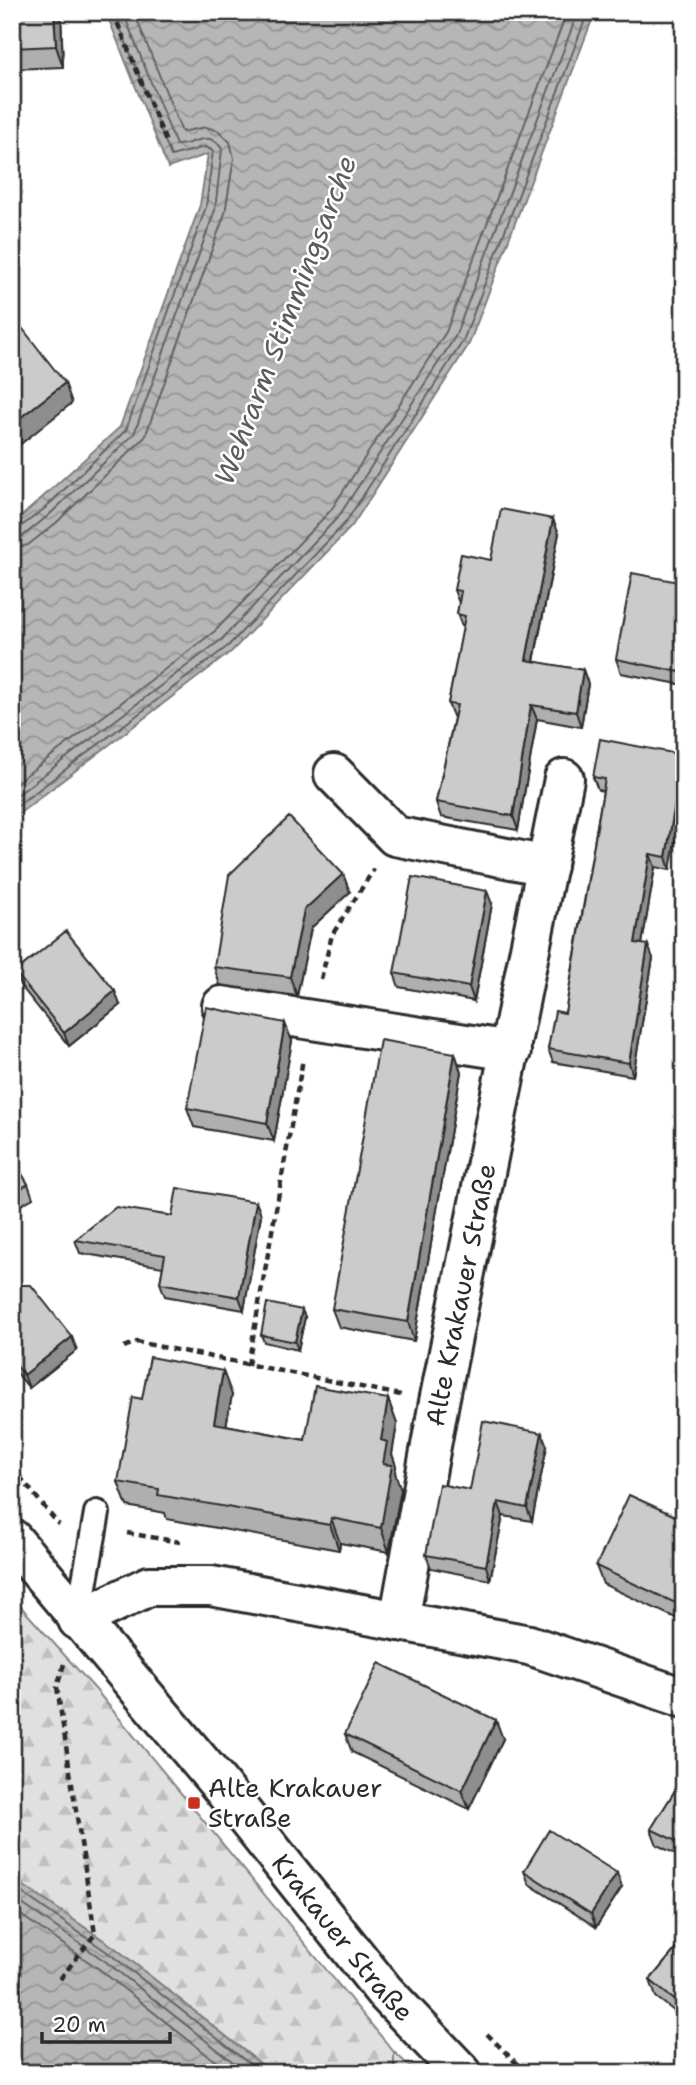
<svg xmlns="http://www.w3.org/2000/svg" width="696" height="2085" font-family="'Shantell Sans',sans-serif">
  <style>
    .grass { fill: url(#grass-tufts); stroke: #868686; stroke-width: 2 }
    .forest { fill: url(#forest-firs); stroke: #868686; stroke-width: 2 }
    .water { fill: url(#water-waves); stroke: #7e7e7e; stroke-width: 2 }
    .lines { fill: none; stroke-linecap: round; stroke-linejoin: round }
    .shore { stroke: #636363; stroke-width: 2 }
    .service-casing { stroke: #2b2b2b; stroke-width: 30 }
    .minor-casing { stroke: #2b2b2b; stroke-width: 44 }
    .secondary-casing { stroke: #2b2b2b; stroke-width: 44 }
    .path { stroke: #2b2b2b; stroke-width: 4.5; stroke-dasharray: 7 5; stroke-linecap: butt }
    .service { stroke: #fff; stroke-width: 24 }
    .minor { stroke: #fff; stroke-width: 38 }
    .secondary { stroke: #fff; stroke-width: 38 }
    .wall { fill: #afafaf; stroke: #2b2b2b; stroke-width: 2 }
    .shaded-wall { fill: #8e8e8e; stroke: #2b2b2b; stroke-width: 2 }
    .building { fill: #cbcbcb; stroke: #2b2b2b; stroke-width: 2 }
    .poi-dot { fill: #c8321e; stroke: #fff; stroke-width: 2.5 }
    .labels { text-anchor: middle; stroke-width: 5; stroke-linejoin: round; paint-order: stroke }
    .street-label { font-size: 26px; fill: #2b2b2b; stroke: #fff }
    .poi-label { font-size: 26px; fill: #2b2b2b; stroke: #fff; text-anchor: start }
    .water-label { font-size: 28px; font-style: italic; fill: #5c5c5c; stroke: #fff }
  </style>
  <defs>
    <pattern id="grass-tufts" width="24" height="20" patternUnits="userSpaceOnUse" patternTransform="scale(1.75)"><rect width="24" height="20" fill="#e0e0e0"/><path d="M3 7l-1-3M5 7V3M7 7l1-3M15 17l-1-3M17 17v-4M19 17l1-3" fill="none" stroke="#c0c0c0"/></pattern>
    <pattern id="forest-firs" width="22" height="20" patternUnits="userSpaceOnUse" patternTransform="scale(1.75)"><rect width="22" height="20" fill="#e0e0e0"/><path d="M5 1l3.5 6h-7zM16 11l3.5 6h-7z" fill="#c0c0c0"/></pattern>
    <pattern id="water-waves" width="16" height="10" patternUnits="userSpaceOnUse" patternTransform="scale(1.75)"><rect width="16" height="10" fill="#b6b6b6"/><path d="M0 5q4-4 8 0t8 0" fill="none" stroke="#949494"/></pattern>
  </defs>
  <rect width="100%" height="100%" fill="#fff"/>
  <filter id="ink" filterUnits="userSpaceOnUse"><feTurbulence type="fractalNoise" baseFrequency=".0143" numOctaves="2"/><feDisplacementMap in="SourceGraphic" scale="14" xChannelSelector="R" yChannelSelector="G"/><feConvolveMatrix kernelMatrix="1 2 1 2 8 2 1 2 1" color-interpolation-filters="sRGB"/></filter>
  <g filter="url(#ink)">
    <path class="grass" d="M394,2052L417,2073H394Z"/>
    <path class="forest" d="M12,1597L96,1690L394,2052V2073H272L115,1948L12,1878Z"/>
    <path class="water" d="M106,12H595L469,344L352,526L232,651L12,819V525L120,427L200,205L208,154L168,168Z
      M12,1878L115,1948L272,2073H12Z"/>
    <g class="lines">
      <path class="shore" d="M12,530L19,528L44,509L126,430L206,207L213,151L205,147L171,156L114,12
        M12,539L23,536L49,515L134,434L215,210L222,149C209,128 193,146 176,145L123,12
        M12,549L28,545L56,523L145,437L225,213L234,158L230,142L219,131L206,127L182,132L134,12
        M12,786L215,631L331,510L446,332L567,12
        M12,799L222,639L339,516L455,337L578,12
        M12,810L228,646L346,522L463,341L588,12
        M12,1886L110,1954L261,2073
        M12,1897L105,1961L247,2073
        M12,1909L99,1969L230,2073"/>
      <g class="service-casing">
        <path id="service" d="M78,1620L97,1513"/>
      </g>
      <g class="minor-casing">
        <g id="minor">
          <path d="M334,774L395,836L547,866"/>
          <path d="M222,1006L511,1051"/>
          <path d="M78,1620L149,1586H211L529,1645L684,1698"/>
          <path id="s1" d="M399,1621L439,1402L564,779"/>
        </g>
      </g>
      <g class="secondary-casing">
        <g id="secondary">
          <path id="s2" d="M12,1539L219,1784L384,1991L462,2073"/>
        </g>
      </g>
      <path class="path" d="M113,12L166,142
        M321,979L332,935L374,869
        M124,1347L137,1342L401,1395
        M248,1365L303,1059
        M12,1467L59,1525
        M127,1533L180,1542
        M60,1979L95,1934L57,1687L64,1664
        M487,2034L526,2073"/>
      <use href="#service" class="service"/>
      <use href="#minor" class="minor"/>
      <use href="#secondary" class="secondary"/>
    </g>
    <path class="wall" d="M12,12H61L63,67L12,69Z
      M684,480V523L679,509Z
      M559,533L534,662L583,670L588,684L581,727L537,719L518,830L441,817L436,802L454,718L448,704L463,629L457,614L459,603L454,590L491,560Z
      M684,583V685L621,673L616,659Z
      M683,755L670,870L655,867L642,944L653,958L633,1076L553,1062L548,1049L565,1013L603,791L598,790L593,777Z
      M350,892L311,928L297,996L220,985L214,967Z
      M492,904L474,1001L399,987L394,973Z
      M15,972L120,1005L69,1046L20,985Z
      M292,1041L274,1141L194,1127L187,1108Z
      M455,1053L461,1072L414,1341L339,1327L332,1309Z
      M12,1158L28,1184L33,1198L12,1210Z
      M256,1202L261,1215L244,1310L165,1296L160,1283L163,1267L80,1253L75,1240L172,1216Z
      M12,1289L77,1350L29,1388L12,1367Z
      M305,1317L298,1350L264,1342L261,1335Z
      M232,1395L226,1425L305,1440L388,1399L397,1424L392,1454L396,1466L395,1473L401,1490L389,1552L340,1543L339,1550L167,1519L165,1513L127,1506L118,1482L142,1399Z
      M547,1446L532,1521L503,1516L490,1580L431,1568L426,1555L470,1490Z
      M684,1520V1622L603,1584L596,1566Z
      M345,1734L503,1739L469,1809L352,1752Z
      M684,1776V1858L657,1845L651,1829Z
      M524,1871L622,1887L596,1927L529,1884Z
      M684,1939V2019L656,1997L650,1980Z"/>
    <path class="shaded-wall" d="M54,12H61L63,67L56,46Z
      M65,383L72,403L12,451V424Z
      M553,519L559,533L531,675L526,660Z
      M684,653V681L680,672Z
      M583,670L588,684L581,727L576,712Z
      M531,705L537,719L518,830L513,816Z
      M683,755L684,793L670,870L666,857Z
      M650,854L655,867L640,956L635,943Z
      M343,874L350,892L311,928L297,996L290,977L304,910Z
      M487,891L492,904L474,1001L469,987Z
      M648,945L653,958L633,1076L629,1063Z
      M115,991L120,1005L69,1046L64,1033Z
      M285,1023L292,1041L274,1141L267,1123Z
      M455,1053L461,1072L414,1341L408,1322Z
      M256,1202L261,1215L244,1310L239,1297Z
      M302,1310L305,1317L298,1350L295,1342Z
      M72,1337L77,1350L29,1388L24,1375Z
      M223,1371L232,1395L222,1447L214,1423Z
      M388,1399L397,1424L392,1454L396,1466L395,1473L401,1490L389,1552L381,1528L383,1464L381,1440Z
      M542,1433L547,1446L532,1521L527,1508Z
      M498,1502L503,1516L490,1580L486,1566Z
      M331,1518L340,1543L339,1550L330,1525Z
      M496,1720L503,1739L469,1809L462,1791Z
      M617,1873L622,1887L596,1927L591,1914Z"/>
    <path class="building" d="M12,12H54L56,46L12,48Z
      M12,315L65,383L12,424Z
      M682,480H684V510L679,509Z
      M501,509L553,519L526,660L583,670L576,712L531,705L513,816L436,802L457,705L448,704L465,616L457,614L461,591L454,590L461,554L491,560Z
      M632,573L684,583V653L680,672L616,659Z
      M600,739L683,755L666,857L650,854L635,943L648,945L629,1063L548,1049L555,1011L565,1013L579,934L605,779L593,777Z
      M289,817L343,874L304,910L290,977L214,967L229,875Z
      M412,877L487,891L469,987L394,973Z
      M66,931L115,991L64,1033L15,972Z
      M206,1007L285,1023L267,1123L187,1108Z
      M380,1040L455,1053L408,1322L332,1309Z
      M12,1158L28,1184L12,1194Z
      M177,1188L256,1202L239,1297L160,1283L165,1255L75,1240L116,1207L172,1216Z
      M18,1285H31L72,1337L24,1375L12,1360V1289Z
      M267,1303L302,1310L295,1342L261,1335Z
      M150,1357L223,1371L214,1423L305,1440L315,1386L388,1399L381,1440L387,1442L383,1464L392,1465L381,1528L331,1518L330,1525L158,1495L159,1489L118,1482L133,1397L142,1399Z
      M483,1421L542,1433L527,1508L498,1502L486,1566L426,1555L439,1484L470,1490Z
      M629,1495L684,1520V1607L596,1566Z
      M379,1663L496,1720L462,1791L345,1734Z
      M684,1776V1845L651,1829Z
      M549,1830L617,1873L591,1914L524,1871Z
      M684,1939V2008L650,1980Z"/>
  </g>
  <rect class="poi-dot" x="187" y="1796" width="14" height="14" rx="3.5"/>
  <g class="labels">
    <g class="street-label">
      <text dy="9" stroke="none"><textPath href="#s1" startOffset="332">Alte Krakauer Straße</textPath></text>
      <text dy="9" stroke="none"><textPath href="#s2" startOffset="518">Krakauer Straße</textPath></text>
    </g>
    <g class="poi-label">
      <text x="208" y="1797">Alte Krakauer<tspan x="208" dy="30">Straße</tspan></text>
    </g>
    <g class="water-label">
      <text transform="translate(285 320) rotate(-69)" y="10">Wehrarm Stimmingsarche</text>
    </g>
  </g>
  <rect width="696" height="2085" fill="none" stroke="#fff" stroke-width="42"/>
  <rect x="21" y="21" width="654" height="2043" fill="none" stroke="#2b2b2b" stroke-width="2.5" filter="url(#ink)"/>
  <path d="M42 2032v10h128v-10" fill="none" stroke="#2b2b2b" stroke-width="3.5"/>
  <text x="52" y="2032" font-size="21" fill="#2b2b2b" stroke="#ffffff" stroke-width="5" paint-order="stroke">20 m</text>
</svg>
